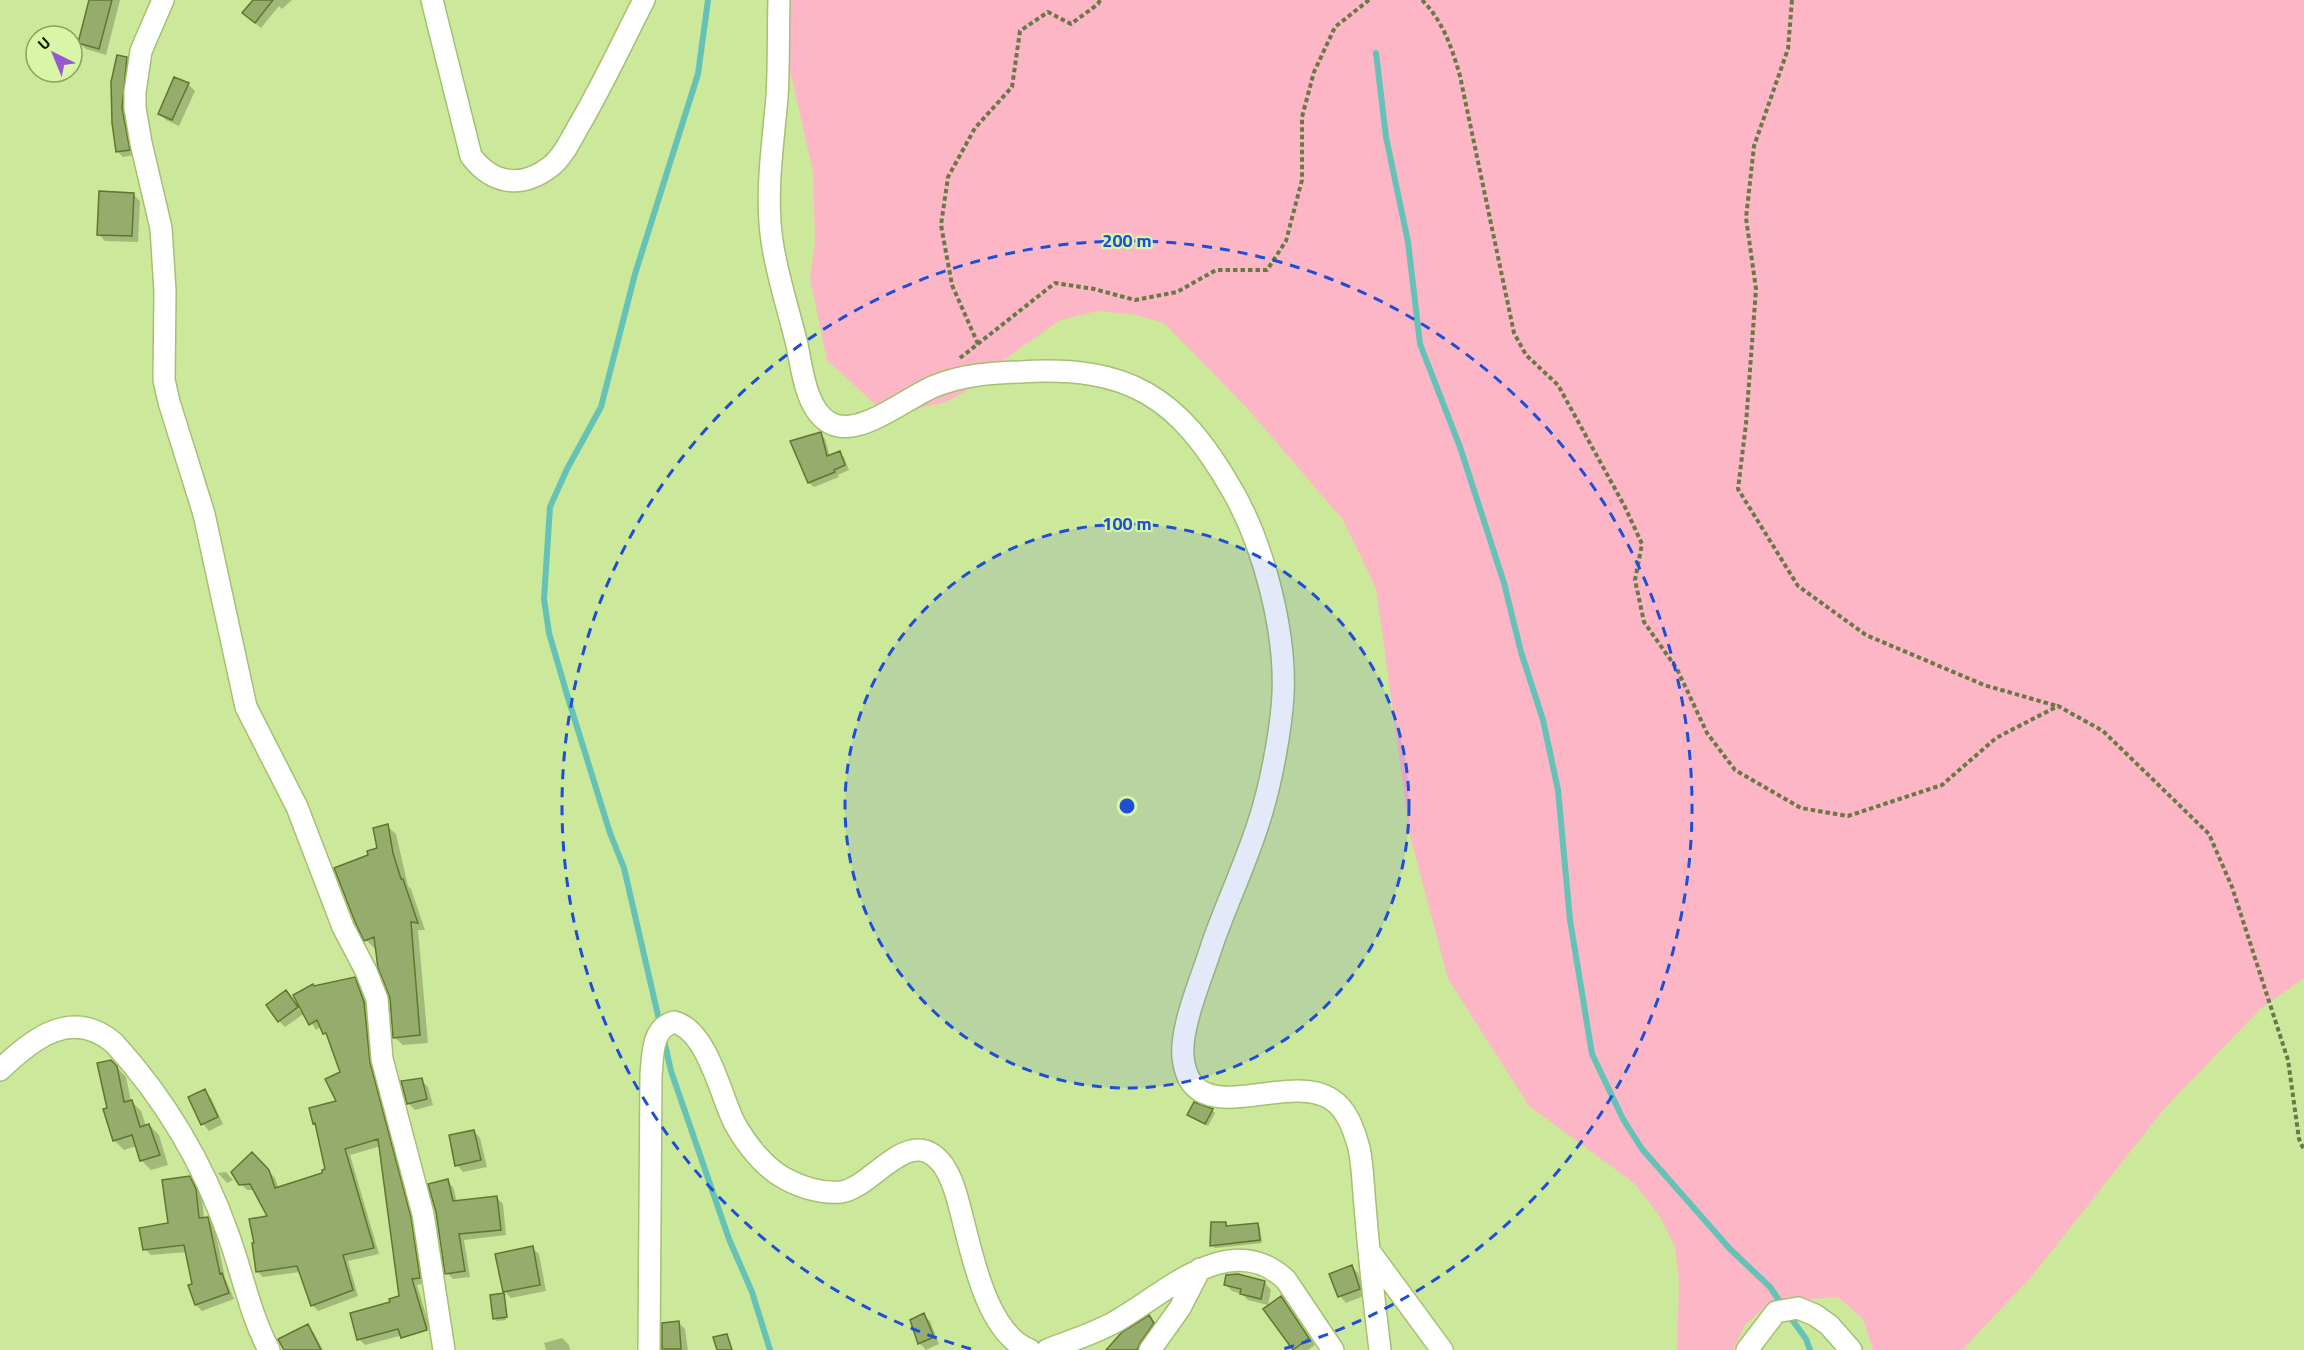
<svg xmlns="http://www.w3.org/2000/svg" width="2304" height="1350" font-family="'Titillium Web',sans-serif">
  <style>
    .green { fill: #fcb6c5 }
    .shadow { fill: #0003 }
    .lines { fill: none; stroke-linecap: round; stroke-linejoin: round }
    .stream { stroke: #64c2b6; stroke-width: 6 }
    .building { fill: #95ac6c; stroke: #5f772b; stroke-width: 1.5 }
    .street-casing { stroke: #a5c073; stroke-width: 24 }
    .path { stroke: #687946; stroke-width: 4; stroke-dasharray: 4.5 3; stroke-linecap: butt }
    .street { stroke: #fff; stroke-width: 21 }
    .ring { fill: none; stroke: #1d4ed8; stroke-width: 3; stroke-dasharray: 10 8 }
    .centre { fill: #1d4ed8; stroke: #d9f5a6; stroke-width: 3 }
    .ring-label { font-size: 18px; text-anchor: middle; font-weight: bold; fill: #1d4ed8; stroke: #d9f5a6; stroke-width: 4.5; stroke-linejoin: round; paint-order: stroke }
  </style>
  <rect width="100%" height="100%" fill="#cce89a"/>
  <path class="green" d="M779,0H2304V978L2260,1009L2164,1109L2032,1276L1962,1350H1873L1863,1319L1838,1297L1770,1302L1745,1325L1733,1350H1677L1679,1282L1675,1247L1659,1215L1634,1183L1529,1106L1448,979L1410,835L1376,588L1343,520L1247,408L1164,323L1132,314L1097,311L1060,320L1001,362L975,386L946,402L910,410L876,405L827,360L810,278L815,242L813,171L783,40Z"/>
  <path class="shadow" d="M91,0H120L106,55L86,49L79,43Z
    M256,0H292L282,9L279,6L261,28L250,19Z
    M126,59L132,64L134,155L123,157L117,151Z
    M188,84L195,91L179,126L166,120L160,113Z
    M133,194L140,201L138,242L105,241L98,234Z
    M821,434L825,439L830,457L839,453L844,457L849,470L838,475L839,477L814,487L809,483L792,442Z
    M387,826L396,834L408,886L411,889L425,930H418L428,1043L403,1045L394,1037L391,997L377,947L374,948L366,940L370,856L379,849Z
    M354,978L360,984L370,1009L416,1224L425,1283L417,1285L430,1328L365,1345L359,1339L392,1303L400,1297L381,1146L350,1155L379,1254L348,1261L358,1296L318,1311L312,1305L300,1272L263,1277L257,1271L270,1217L255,1190H247L241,1184L252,1154L275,1178L279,1189L324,1174L327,1170L317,1126L314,1123L338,1102L342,1073L330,1039L321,1027L316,1030L305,1013L285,1027L279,1021L286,992L302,1013L315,988Z
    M111,1061L126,1077L131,1101L141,1111L146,1126L149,1125L159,1135L168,1165L151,1170L142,1161L137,1146L124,1150L114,1140L108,1109Z
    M421,1080L428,1087L433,1105L415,1110L408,1103Z
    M204,1091L211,1098L223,1124L209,1131L203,1124Z
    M1212,1110L1215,1113L1208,1126L1192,1117Z
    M474,1131L480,1138L487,1167L463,1172L457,1165Z
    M226,1172L233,1180L227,1183L218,1173Z
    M189,1178L196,1184L202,1197L204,1219H207L214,1225L225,1278L234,1299L202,1311L196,1305L187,1252L151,1255L145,1249L170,1224Z
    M447,1181L453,1187L457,1202L497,1198L503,1204L506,1235L464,1240L470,1277L453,1279L447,1273Z
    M1225,1223L1229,1227L1257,1224L1260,1227L1262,1243L1215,1248L1212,1245Z
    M532,1248L539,1254L546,1291L511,1298L504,1291Z
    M1352,1267L1358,1273L1366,1295L1346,1303L1340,1296Z
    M1238,1275L1265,1283L1271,1290L1268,1305L1248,1300L1242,1294L1232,1291L1225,1284Z
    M506,1294L509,1320L506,1295H503L506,1320L497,1321L494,1318L491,1296Z
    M1281,1298L1315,1345L1308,1350H1295L1265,1309Z
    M924,1315L930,1321L939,1344L926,1350L919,1343Z
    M1149,1317L1157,1325L1147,1350H1108Z
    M679,1323L685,1329L688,1350H665L663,1348Z
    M308,1326L314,1333L323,1350H286Z
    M562,1338L569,1345L570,1350H546L544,1343Z"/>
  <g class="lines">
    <path class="stream" d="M1376,53L1386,137L1408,242L1420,344L1460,447L1504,583L1521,652L1543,720L1558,790L1570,920L1592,1054L1623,1119L1642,1149L1730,1249L1770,1287L1783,1306
      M660,1024L624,868L610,833L568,698L549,633L544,599L550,507L567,469L601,407L635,274L698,74L708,0
      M664,1040L671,1071L729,1239L752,1292L770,1350
      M1788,1314L1806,1339L1810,1350"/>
  </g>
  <path class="building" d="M89,0H112L99,49L78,43Z
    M253,0H273L255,23L242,13Z
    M117,55L127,57L122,108L130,150L116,152L112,123L111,82Z
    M174,77L189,83L172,120L158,114Z
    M99,191L134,193L132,236L97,235Z
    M821,432L827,456L840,451L845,465L834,470L835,472L808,483L790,441Z
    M388,824L393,853L401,879H403L418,923L411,922L420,1035L393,1038L390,998L378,968L374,937L364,941L355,922L334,868L368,855L367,851L377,848L373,828Z
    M355,977L364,1002L370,1062L411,1217L420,1278L412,1279L427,1330L401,1338L398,1329L357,1340L350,1313L390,1302L389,1299L399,1296L378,1139L345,1149L374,1248L343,1255L353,1290L311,1306L297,1266L256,1272L252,1243H254L249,1219L267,1216L250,1184L239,1185L231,1172L252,1152L269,1170L275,1188L322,1173V1170L325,1169L315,1123L313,1124L309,1108L336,1101L325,1079L340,1072L326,1033L323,1034L317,1020L309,1025L293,995L313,984L314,986Z
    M286,990L298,1007L278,1022L266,1005Z
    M111,1060L117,1066L124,1102L132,1100L140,1127L149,1124L160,1155L140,1161L132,1135L113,1141L103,1109L107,1108L97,1063Z
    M422,1078L427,1099L407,1104L401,1081Z
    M205,1089L218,1117L201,1125L188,1097Z
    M1194,1102L1213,1109L1205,1124L1187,1115Z
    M474,1130L481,1160L455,1166L449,1135Z
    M190,1176L196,1189L199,1218L208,1217L220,1274L222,1273L229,1293L195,1305L188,1285L192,1284L184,1245L143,1250L139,1228L168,1223L162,1180Z
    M448,1179L453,1201L497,1196L501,1230L459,1234L465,1271L445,1274L436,1212L428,1184Z
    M1211,1222H1226V1226L1258,1223L1260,1240L1210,1246Z
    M533,1246L540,1285L503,1292L495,1254Z
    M1352,1265L1360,1289L1338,1297L1329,1274Z
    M1238,1274L1265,1281L1261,1299L1240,1294L1241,1289L1224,1285L1226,1275Z
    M504,1293L507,1317L493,1319L490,1295Z
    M1281,1296L1309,1338L1293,1350L1263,1309Z
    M924,1313L934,1337L918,1344L910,1320Z
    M1149,1315L1154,1323L1140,1343L1137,1350H1106L1122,1332Z
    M679,1321L681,1349H662V1323Z
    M308,1324L321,1350H284L278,1339Z
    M727,1334L732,1350H717L713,1337Z"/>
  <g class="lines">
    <g class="street-casing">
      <path id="street" d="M163,0L141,51L135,92V108L141,143L161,228L165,291L164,380L169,402L204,514L246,707L297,807L343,927L366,971L377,999L382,1059L423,1214L444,1350
        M432,0L471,156C492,184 521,189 550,167C564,156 572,137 581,122C604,82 623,41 644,0
        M779,0C778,32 779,65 777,97C773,145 765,193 772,241C777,276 789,311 797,345C802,369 806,410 830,423C859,439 907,397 935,386C962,375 991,373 1020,372C1129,365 1179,397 1232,490C1264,545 1286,632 1283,695C1281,730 1271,784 1260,818C1247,861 1227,902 1212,945C1203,975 1180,1026 1183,1057C1191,1135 1286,1070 1331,1099C1347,1109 1354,1130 1359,1148C1363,1167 1363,1186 1365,1206C1369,1254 1374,1302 1380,1350
        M0,1070C32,1039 72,1007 114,1043C165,1099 203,1163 228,1234C242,1272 250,1314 269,1350
        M1370,1252L1442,1350
        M649,1350L651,1075C653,1056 651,1028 674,1022C708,1030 721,1098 735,1124C746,1144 765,1168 784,1178C800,1187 822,1194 841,1192C873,1188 910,1121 943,1165C954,1181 958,1201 963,1220C973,1259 988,1334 1030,1350
        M1047,1350C1070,1341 1093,1334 1115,1322C1165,1294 1230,1227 1286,1280L1333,1350
        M1150,1350L1180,1308L1200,1269
        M1747,1350L1776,1312L1798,1308L1815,1315L1829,1325L1851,1350"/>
    </g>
    <path class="path" d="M1422,0C1443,21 1452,48 1460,76L1514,333L1526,355L1558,385L1625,507L1642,544L1635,580L1644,622L1677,669L1707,733L1735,770L1801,808L1848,816L1942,785L1996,738L2058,706L2103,731L2209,834L2232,887L2288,1060L2299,1139L2304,1150
      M1792,0L1788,49L1754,146L1746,218L1756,289L1746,424L1738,489L1798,586L1866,635L1984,685L2057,706
      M978,344L952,285L941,225L948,177L975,128L1012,87L1020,31L1048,12L1071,24L1098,4L1100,0
      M960,358L1055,283L1094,289L1135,300L1177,292L1216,270H1267L1286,241L1302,180V117L1314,72L1335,27L1369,0"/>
    <use href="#street" class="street"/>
  </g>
  <circle cx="1127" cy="806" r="282" fill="#1d4ed8" fill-opacity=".12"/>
  <g class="ring">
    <circle cx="1127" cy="806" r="282"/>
    <path d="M971 1349A565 565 0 1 1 1283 1349"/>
  </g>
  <circle cx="1127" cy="806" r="9" class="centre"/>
  <g class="ring-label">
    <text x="1127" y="247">200 m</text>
    <text x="1127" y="530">100 m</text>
  </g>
  <g transform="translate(54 54) rotate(317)"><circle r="28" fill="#d9f5a6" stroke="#8a9f64" stroke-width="1.5"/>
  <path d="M0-4.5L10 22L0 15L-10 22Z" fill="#9559d0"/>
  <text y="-9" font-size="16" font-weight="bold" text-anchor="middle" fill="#141d00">U</text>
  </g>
</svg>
